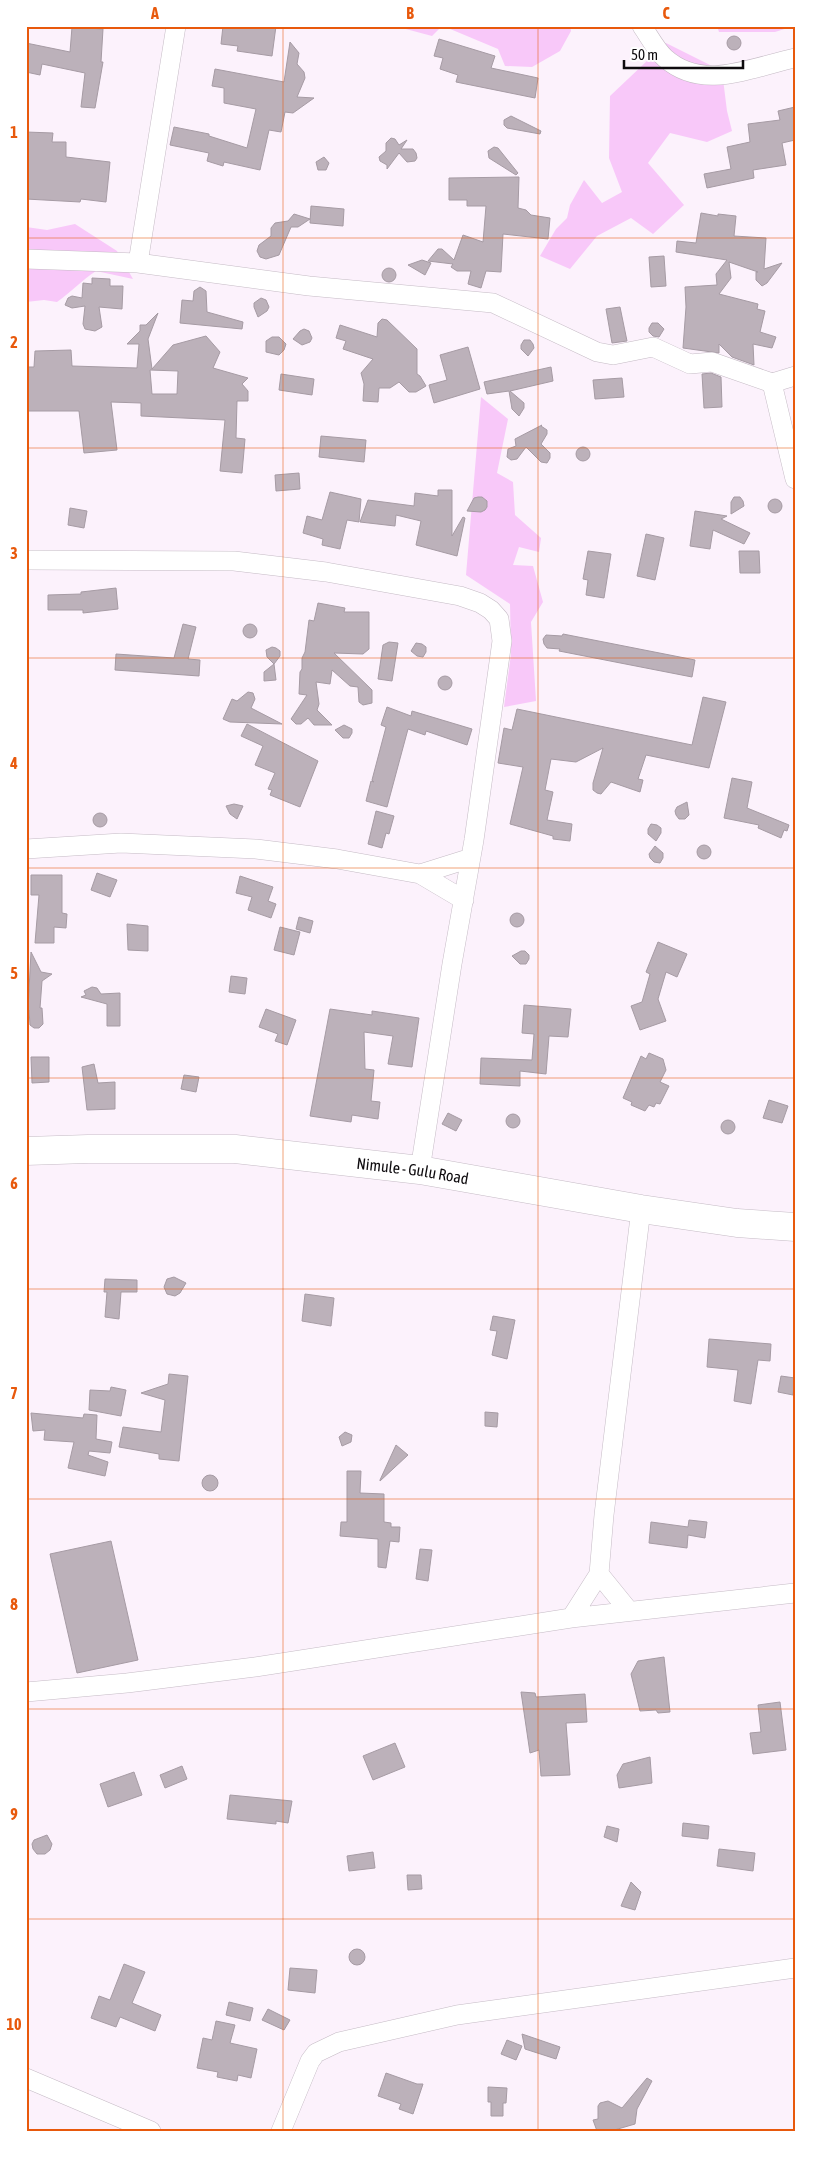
<svg xmlns="http://www.w3.org/2000/svg" width="821" height="2157" font-family="'Asap Condensed',sans-serif">
  <style>
    .green { fill: #f8c8f9 }
    .building { fill: #bcb1ba; stroke: #a69ba4; fill-rule: evenodd }
    .lines { fill: none; stroke-linecap: round; stroke-linejoin: round }
    .street-casing { stroke: #c5bbc5; stroke-width: 20 }
    .primary-casing { stroke: #c5bbc5; stroke-width: 29 }
    .street { stroke: #fff; stroke-width: 19 }
    .primary { stroke: #fff; stroke-width: 28 }
    .grid { fill: none; stroke: #e8590c; stroke-width: 1; stroke-opacity: 0.55 }
    .labels { text-anchor: middle; stroke-width: 4; stroke-linejoin: round; paint-order: stroke }
    .street-label { font-size: 16px; fill: #0e0b0e; stroke: #fff }
    .neatline { fill: none; stroke: #e8590c; stroke-width: 2 }
    .grid-label { font-size: 16px; text-anchor: middle; font-weight: bold; fill: #e8590c }
  </style>
  <rect width="100%" height="100%" fill="#fcf2fc"/>
  <path class="green" d="M343,26H442L432,36L402,28Z
    M443,26H570L571,31L560,51L532,67L505,66L498,49Z
    M717,26H794L775,32H719Z
    M666,43L722,71L727,111L732,131L707,142L670,133L648,163L684,205L653,234L631,218L597,236L570,269L540,256L556,229L567,218L570,205L584,180L602,203L622,192L609,158L610,96Z
    M75,224L117,251L133,279L96,271C82,280 71,292 57,302L44,300L26,302V227L47,230Z
    M481,397L508,419L497,473L513,482L515,515L541,538L539,552L519,547L513,565L533,566L543,602L531,622L536,701L504,707L511,654L510,604L466,575Z"/>
  <path class="building" d="M223,26H276L272,56L237,51L238,46L221,44Z
    M72,27L103,29L101,62H103L95,108L81,107L85,73L42,64L40,75L26,72V43L70,52Z
    M727 43a7 7 0 1 1 14 0a7 7 0 1 1-14 0Z
    M439,39L495,56L491,68L538,78L535,98L456,82L458,75L440,69L443,58L434,56Z
    M290,42L299,53L297,64L304,72L305,78L297,97L314,98L293,113L285,112L281,132L269,130L260,170L224,162L223,166L207,161L209,153L170,145L174,127L209,134V136L247,148L256,109L224,103V88L212,86L215,69L284,82Z
    M795,107V140L782,143L786,165L753,170L754,178L707,188L704,174L731,169L727,147L750,142L748,124L780,120L778,111Z
    M511,116L541,131L540,134L507,128L504,125V120Z
    M26,132L53,133L52,142H66V157L110,162L106,202L81,199L80,202L26,199Z
    M391,138L395,139L399,145L407,140L401,149H413L416,153L417,158L415,161L407,162L399,153L387,169V165L380,161L379,157L386,151V143Z
    M494,147L498,148L518,173L516,175L489,158L488,151Z
    M324,157L329,163L326,170H318L316,162Z
    M519,177L518,208L526,210L531,215L550,218L548,239L503,234L501,272L486,271L481,288L468,284L471,271H457L451,267L453,264L428,261L438,249H442L454,260L463,235L483,242L486,206H467V200H449V178Z
    M311,206L344,209L343,226L310,223Z
    M701,213L718,216V214L736,216L734,236L766,238L764,269L782,263L767,283L762,286L756,280V272H758L729,262L731,278L719,294L758,304L757,309L765,311L760,332L776,337L772,348L753,344L754,365L732,357L719,344V353L683,348L686,307L685,287L717,285L716,274L727,260L676,252L677,241L696,243Z
    M294,214L310,219L298,227H291L279,255L266,259L260,257L257,251L259,245L271,236V228L275,223L288,221Z
    M664,256L666,286L651,287L649,257Z
    M422,260L431,263L425,275L408,265Z
    M382 275a7 7 0 1 1 14 0a7 7 0 1 1-14 0Z
    M92,278L110,279V286H123L122,309L99,307L102,327L95,331L85,329L83,324L85,306L72,308L65,305L68,298L72,296L82,298L83,283L92,284Z
    M200,287L206,291L207,312L243,322L242,329L180,323L182,300L193,301L194,291Z
    M261,298L266,300L269,307L267,311L258,317L254,307V303Z
    M620,307L627,341L612,343L606,309Z
    M158,313L148,339L152,369L173,345L206,336L220,352L213,368L248,378L242,384L248,391V401H237L236,438L245,439L242,473L220,471L225,420L141,416V403L111,402L117,450L84,453L79,411H26V367H34L35,351L71,350L72,366L137,368L139,344H127L140,331V325H146ZM150,370L178,371L177,394H152Z
    M382,319L387,320L417,349V374L420,376L426,386L416,392H409L399,382L390,388H379L378,402L363,401L364,384L361,373L373,359L343,349L346,341L336,338L340,325L377,337L378,323Z
    M652,323H658L664,329L659,337L653,336L649,332V328Z
    M304,329L309,331L312,338L310,342L302,345L293,339L300,331Z
    M272,337H279L286,344L284,350L279,355L266,352V341Z
    M524,340H530L533,344L534,348L528,356L521,349V345Z
    M468,347L480,389L434,403L429,385L447,380L440,355Z
    M551,367L553,381L510,391L524,403V408L519,416L512,409L509,391L487,394L484,382Z
    M711,373L721,377L722,407L704,408L702,374Z
    M281,374L314,379L312,395L279,390Z
    M622,378L624,397L595,399L593,380Z
    M542,425L541,426L547,430V434L541,444L550,453V458L547,463L541,462L526,447L517,459L511,460L507,457L508,449L516,446L515,439Z
    M321,436L366,440L364,462L319,457Z
    M576 454a7 7 0 1 1 14 0a7 7 0 1 1-14 0Z
    M299,473L300,489L276,491L275,475Z
    M438,490H452V536L463,517L465,518L457,556L416,545L421,521L396,515L395,526L360,522L368,500L414,506L415,493L438,496Z
    M330,492L361,499L359,522L347,520L340,549L322,545L323,539L303,533L307,516L322,520Z
    M478,497H482L487,501V507L485,510L481,512L467,511L474,498Z
    M734,497H740L743,501L744,506L731,514V502Z
    M768 506a7 7 0 1 1 14 0a7 7 0 1 1-14 0Z
    M70,508L87,511L84,528L68,525Z
    M695,511L727,516L721,519L750,533L744,544L713,530L710,549L690,546Z
    M646,534L664,538L655,580L637,576Z
    M588,551L611,554L604,598L586,595L588,580L583,579Z
    M739,551H759L760,573H740Z
    M116,588L118,609L83,613V610H48V595L81,594V592Z
    M318,603L345,608L344,612H369V649L363,654L334,653L372,690V703L363,705L359,702L358,687L350,686L332,670L330,684L316,682L319,704L317,710L332,725H314L308,718L301,724H296L291,719L307,695L299,694L300,672L302,669V658L305,652L309,620L314,621Z
    M183,624L196,627L188,659L200,660L199,676L115,670L116,654L174,658Z
    M243 631a7 7 0 1 1 14 0a7 7 0 1 1-14 0Z
    M563,634L695,660L692,677L559,651L560,649L547,648L544,644L543,639L546,635L562,636Z
    M389,642L398,643L392,681L378,679L383,645Z
    M416,643L422,644L426,647V652L423,657L417,656L411,651Z
    M272,647L276,648L280,651V656L274,664L276,680L264,681V672L274,664L267,657L266,650Z
    M438 683a7 7 0 1 1 14 0a7 7 0 1 1-14 0Z
    M248,692L253,693L255,699L251,708L282,724L230,722L223,719L232,699L237,701Z
    M703,697L726,702L709,768L646,755L638,779L643,780L640,792L611,782L601,794L597,793L593,790V783L603,748L576,762L551,759L545,790L553,792L547,820L572,824L570,841L553,839V836L510,824L523,767L498,763L504,728L512,730L517,709L692,745Z
    M387,707L411,716L412,711L472,729L467,745L426,731L425,735L408,729L387,807L366,801L371,781L374,782L372,780L386,727L381,725Z
    M247,724L318,761L300,807L270,795L272,790L268,789L275,773L255,765L263,746L241,736Z
    M344,725L352,729V733L349,738H343L335,730Z
    M732,778L752,782L747,808L789,825L787,831L784,830L781,838L758,828L759,825L724,818Z
    M687,802L689,815L685,819H679L676,815L675,811L677,807Z
    M234,804L243,806L237,819L230,814L226,806Z
    M376,811L394,816L389,834L386,833L382,848L368,844Z
    M93 820a7 7 0 1 1 14 0a7 7 0 1 1-14 0Z
    M651,824L657,825L661,828V833L656,841L648,834V829Z
    M697 852a7 7 0 1 1 14 0a7 7 0 1 1-14 0Z
    M655,846L663,853V858L660,863L654,862L650,858L649,854Z
    M97,873L117,880L110,897L91,890Z
    M31,875H62V913L67,914L66,928L54,927V943H35L39,895H31Z
    M240,876L273,887L268,901L276,904L271,918L248,910L252,897L236,893Z
    M510 920a7 7 0 1 1 14 0a7 7 0 1 1-14 0Z
    M299,917L313,921L310,933L296,929Z
    M127,924L148,926V951L128,950Z
    M280,927L300,932L294,955L274,950Z
    M658,942L687,954L677,977L666,972L658,999L666,1021L640,1030L631,1006L642,1002L650,974L646,972Z
    M521,951H525L529,955V959L526,964H520L512,956Z
    M31,952L41,972L52,974L42,981L40,1008H42L43,1024L39,1028H34L30,1025L29,1010L28,1009Z
    M231,976L247,978L245,994L229,992Z
    M92,987L97,988L101,994L120,993V1026H107V1004L81,997L86,995L84,991Z
    M524,1005L571,1009L568,1037L549,1036L546,1074L520,1071V1086L480,1084L481,1058L532,1060L534,1034L522,1033Z
    M266,1009L296,1020L287,1045L275,1041L278,1034L259,1027Z
    M330,1009L372,1015V1011L419,1018L412,1067L388,1064L393,1036L364,1032L365,1069L374,1070L371,1101L380,1102L378,1119L352,1115L351,1122L310,1116Z
    M649,1053L663,1059L666,1070L660,1082L669,1086L660,1104L656,1103L654,1107L649,1105L645,1111L631,1105L632,1102L623,1098L641,1056L646,1059Z
    M31,1057H49V1082L32,1083Z
    M94,1064L98,1083L115,1082V1109L87,1110L82,1067Z
    M184,1075L199,1077L196,1092L181,1089Z
    M769,1100L788,1106L782,1123L763,1118Z
    M448,1113L462,1120L456,1131L442,1124Z
    M506 1121a7 7 0 1 1 14 0a7 7 0 1 1-14 0Z
    M721 1127a7 7 0 1 1 14 0a7 7 0 1 1-14 0Z
    M174,1277L186,1283L180,1293L175,1296L167,1294L164,1287L167,1279Z
    M105,1279L137,1280V1292H121L119,1319L105,1317L107,1292H104Z
    M305,1294L334,1298L331,1326L302,1321Z
    M493,1316L515,1320L507,1359L492,1355L497,1331L490,1330Z
    M709,1339L771,1344L770,1361L758,1360L751,1404L734,1401L738,1370L707,1367Z
    M169,1374L188,1376L179,1461L159,1459V1454L119,1447L123,1427L161,1432L165,1400L141,1393L168,1384Z
    M781,1376L795,1378L793,1395L778,1392Z
    M111,1387L126,1390L121,1416L89,1410L90,1390L110,1391Z
    M485,1412L498,1413L497,1427L485,1426Z
    M31,1413L83,1418L84,1414L97,1415L96,1439L112,1442L110,1453L89,1451L88,1455L108,1462L105,1476L68,1468L74,1442L44,1440L45,1430L33,1431Z
    M345,1432L352,1435L351,1442L342,1446L339,1437Z
    M396,1445L408,1455L380,1481V1480Z
    M347,1471H361L360,1493L384,1494V1522L391,1523V1527H400L399,1542L390,1541L386,1568L378,1567V1539L340,1536L341,1522H347Z
    M202 1483a8 8 0 1 1 16 0a8 8 0 1 1-16 0Z
    M689,1520L707,1522L705,1538L688,1535L687,1548L649,1543L651,1522L688,1527Z
    M111,1541L138,1660L77,1673L50,1554Z
    M420,1549L432,1550L428,1581L416,1579Z
    M664,1657L670,1712L658,1713L656,1710L640,1711L631,1674L638,1661Z
    M521,1692L535,1693L536,1697L585,1694L587,1722L566,1723L570,1775L541,1776L539,1750L530,1753Z
    M780,1702L786,1750L753,1754L750,1733L761,1732L758,1705Z
    M395,1743L405,1767L373,1780L363,1756Z
    M650,1757L652,1783L619,1788L617,1775L623,1764Z
    M182,1766L187,1779L165,1788L160,1775Z
    M134,1772L142,1795L108,1807L100,1784Z
    M230,1795L292,1801L288,1823L276,1821V1824L227,1819Z
    M683,1823L709,1826L708,1839L682,1836Z
    M607,1826L619,1829L617,1842L604,1837Z
    M47,1835L52,1844L50,1850L45,1854H37L33,1849L32,1844L34,1840Z
    M719,1849L755,1853L753,1871L717,1866Z
    M373,1852L375,1868L349,1871L347,1856Z
    M407,1875H421L422,1889L408,1890Z
    M631,1882L641,1892L635,1910L621,1906Z
    M349 1957a8 8 0 1 1 16 0a8 8 0 1 1-16 0Z
    M124,1964L145,1972L132,2003L161,2015L155,2031L120,2017L116,2027L91,2018L99,1996L110,2000Z
    M290,1968L317,1970L315,1993L288,1990Z
    M229,2002L253,2008L250,2021L226,2015Z
    M268,2009L290,2020L284,2030L262,2020Z
    M216,2021L235,2025L230,2043L257,2049L251,2078L238,2075L237,2081L217,2077L218,2072L197,2068L203,2038L212,2040Z
    M522,2034L560,2047L556,2059L525,2049Z
    M507,2040L522,2046L516,2060L501,2054Z
    M386,2073L417,2084H423L413,2114L399,2109L401,2104L378,2096Z
    M647,2078L652,2081L637,2109L635,2124L611,2131H597L593,2120L598,2119V2106L600,2103L608,2101L622,2108Z
    M488,2087L507,2088L506,2103H503V2116H491V2102H488Z"/>
  <g class="lines">
    <g class="street-casing">
      <path id="street" d="M642,26C649,36 656,50 665,58C703,92 752,67 795,58
        M26,259L138,263L309,286L493,303L597,352L613,355L653,347L690,364L712,362L772,383L795,376
        M138,263L176,26
        M772,383L795,479
        M26,560L234,561L326,572L460,596L480,603L491,610L499,619L502,641L474,840L452,964L420,1170
        M26,849L121,843L256,849L337,859L420,874L464,900
        M420,874L471,858
        M599,1574L629,1611
        M571,1618L599,1574L604,1515L641,1209
        M26,1692L127,1683L255,1667L571,1618L795,1593
        M26,2078L151,2131
        M281,2131L310,2061L316,2053L339,2042L457,2015L795,1968"/>
    </g>
    <g class="primary-casing">
      <g id="primary">
        <path id="s1" d="M26,1151L88,1149H235L420,1170L641,1209L737,1223L795,1227"/>
      </g>
    </g>
    <use href="#street" class="street"/>
    <use href="#primary" class="primary"/>
  </g>
  <path class="grid" d="M283,26V2131M538,26V2131M26,238H795M26,448H795M26,658H795M26,868H795M26,1078H795M26,1289H795M26,1499H795M26,1709H795M26,1919H795"/>
  <g class="labels">
    <g class="street-label">
      <text dy="6" stroke="none"><textPath href="#s1" startOffset="388">Nimule - Gulu Road</textPath></text>
    </g>
  </g>
  <rect width="821" height="2157" fill="none" stroke="#ffffff" stroke-width="55"/>
  <path d="M624 60v8h119v-8" fill="none" stroke="#0e0b0e" stroke-width="2.5"/>
  <text x="631" y="60" font-size="15" fill="#0e0b0e" stroke="#ffffff" stroke-width="4" paint-order="stroke">50 m</text>
  <rect x="28" y="28" width="766" height="2102" class="neatline"/>
  <g class="grid-label">
    <text x="155" y="19">A</text>
    <text x="410" y="19">B</text>
    <text x="666" y="19">C</text>
    <text x="14" y="138">1</text>
    <text x="14" y="348">2</text>
    <text x="14" y="559">3</text>
    <text x="14" y="769">4</text>
    <text x="14" y="979">5</text>
    <text x="14" y="1189">6</text>
    <text x="14" y="1399">7</text>
    <text x="14" y="1610">8</text>
    <text x="14" y="1820">9</text>
    <text x="14" y="2030">10</text>
  </g>
</svg>
